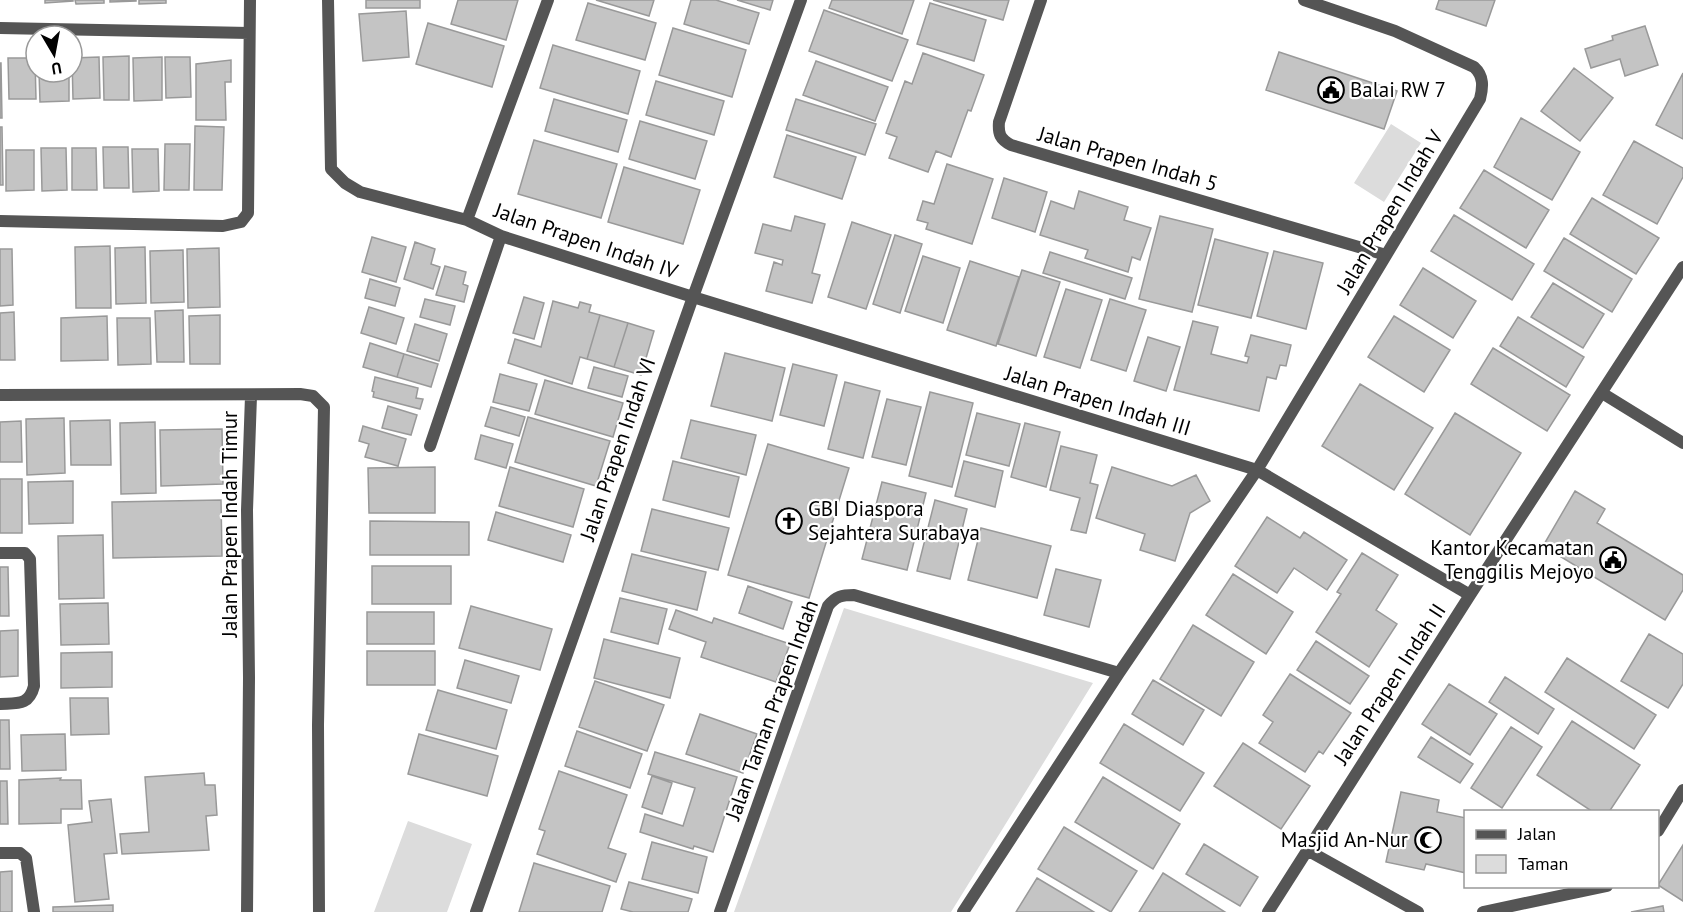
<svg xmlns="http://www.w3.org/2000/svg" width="1683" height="912" font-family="'PT Sans',sans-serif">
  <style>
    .green { fill: #dcdcdc }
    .building { fill: #c4c4c4; stroke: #999; stroke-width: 1.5 }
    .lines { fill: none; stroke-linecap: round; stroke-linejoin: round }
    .minor { stroke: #555; stroke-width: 12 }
    .labels { text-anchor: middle; stroke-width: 4.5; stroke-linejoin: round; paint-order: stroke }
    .poi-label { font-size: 21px; fill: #000; stroke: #fff; text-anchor: start }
    .street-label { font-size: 21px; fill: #000; stroke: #fff }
  </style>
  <rect width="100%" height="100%" fill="#fff"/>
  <path class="green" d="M1391,124L1421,143L1384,202L1354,183Z
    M844,608L1093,683L951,912H734Z
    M408,821L472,844L447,912H374Z"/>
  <path class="building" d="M45,0H73V1L45,3Z
    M75,0H104V3L76,4Z
    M110,0H136V1L110,2Z
    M139,0H166V3L139,4Z
    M366,0H420V8H366Z
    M458,0H518L506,40L451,24Z
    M596,0H654L649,16Z
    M691,0H716L759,13L749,44L684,24Z
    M737,0H773L770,10Z
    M832,0H914L902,34L829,8Z
    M933,0H1009L1003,20Z
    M1439,0H1495L1486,26L1436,9Z
    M588,3L656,23L645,60L576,40Z
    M930,3L986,20L974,61L917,44Z
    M824,10L908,40L892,81L809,51Z
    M406,11L409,57L363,61L359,14Z
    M428,23L504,46L492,87L416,64Z
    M1645,26L1658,65L1625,76L1620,59L1591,68L1585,49L1613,40L1612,36Z
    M673,28L746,50L732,97L659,75Z
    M553,45L640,71L628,114L540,88Z
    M1279,52L1397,91L1384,129L1266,90Z
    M923,53L984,75L971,111L968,110L951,157L936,151L928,172L889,158L897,137L886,133L905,81L912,84Z
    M129,56V100H104L103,57Z
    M99,57L100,98L73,99L72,58Z
    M162,57V100L134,101L133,58Z
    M165,57H190L191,97L166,98Z
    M8,58H35L36,99H9Z
    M231,60V82H225L226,120H196V64Z
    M816,61L888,87L875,121L803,95Z
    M0,63H1L2,118H0Z
    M1574,68L1613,98L1580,141L1541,111Z
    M39,72H69V101L40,102Z
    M1683,73V139L1656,125Z
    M656,81L724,101L714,135L646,115Z
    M554,99L627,120L618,152L545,131Z
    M796,99L876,124L865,155L786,130Z
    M1521,118L1580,152L1552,200L1494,167Z
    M640,121L707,141L695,179L629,159Z
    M195,126L224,127L222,190H194Z
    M0,127H2L3,185H0Z
    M787,135L856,157L842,199L774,177Z
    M534,140L617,164L601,218L518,194Z
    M1634,141L1683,168V177L1657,224L1603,195Z
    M165,144H190L189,190H164Z
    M103,147H128L129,188H104Z
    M41,148H66L67,190L42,191Z
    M72,148H96L97,190H72Z
    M132,149H158L159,191L133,192Z
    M6,150H34V190L6,191Z
    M947,164L993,179L972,244L926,229L928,223L917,220L923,201L934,204Z
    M624,167L700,190L683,244L608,222Z
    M1484,170L1549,210L1526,248L1460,208Z
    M1004,178L1047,192L1035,232L992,218Z
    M1079,191L1128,207L1124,220L1151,228L1140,260L1132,257L1128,272L1085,258L1088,250L1040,235L1051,201L1074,209Z
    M1592,198L1659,238L1636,274L1570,234Z
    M1454,215L1534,264L1512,300L1431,251Z
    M795,216L825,224L812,273L820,275L812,303L766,291L774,262L782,265L783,260L755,253L763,224L791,231Z
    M1160,216L1213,229L1192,312L1139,299Z
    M852,222L891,235L866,309L828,297Z
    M895,235L922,244L900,313L873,304Z
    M372,237L406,247L396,282L362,272Z
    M1564,238L1632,279L1612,312L1544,271Z
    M1215,239L1268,253L1251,318L1198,305Z
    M415,242L435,249L431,264L440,267L433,289L404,279Z
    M110,246L111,308H76L75,247Z
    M145,247L146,303L116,304L115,248Z
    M219,248L220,307L188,308L187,249Z
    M0,249H12L13,305L0,306Z
    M183,250L184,302L151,303L150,251Z
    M1274,251L1323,263L1306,329L1257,316Z
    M1050,252L1132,278L1125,299L1043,273Z
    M923,256L960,268L943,323L905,311Z
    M970,261L1019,277L996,346L947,330Z
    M445,266L466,272L463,284L468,286L464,302L436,295Z
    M1423,268L1476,301L1453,338L1400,305Z
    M1022,270L1060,282L1036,356L998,344Z
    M370,279L400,288L395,306L365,298Z
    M1553,283L1604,314L1583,348L1531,317Z
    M1066,289L1102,300L1080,368L1044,357Z
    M524,297L544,303L534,339L513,333Z
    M425,299L455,306L450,325L420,317Z
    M1110,299L1146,310L1126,371L1091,360Z
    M553,301L578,308L580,302L591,305L589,312L600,315L587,359L580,357L572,384L508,363L515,339L541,347Z
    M369,307L404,318L396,344L361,333Z
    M183,310L184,362H157L155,311Z
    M14,312L15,360H0V313Z
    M220,315V364H190L189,316Z
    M600,315L628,323L614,367L587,359Z
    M107,316L108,360L61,361V318Z
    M1394,316L1450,350L1424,392L1368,357Z
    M1518,317L1584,357L1566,387L1500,346Z
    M117,318H150L151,364L118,365Z
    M1193,321L1218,327L1211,354L1247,363L1249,357L1245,356L1251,335L1291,345L1286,366L1280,365L1276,379L1267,377L1259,411L1174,390Z
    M628,323L654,331L641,375L614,367Z
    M415,324L447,334L439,361L407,351Z
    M1148,337L1180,347L1166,391L1134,381Z
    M370,343L404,354L397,377L363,367Z
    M1493,348L1570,395L1547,431L1471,384Z
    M725,353L785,368L772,421L711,406Z
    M404,354L438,364L431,387L397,377Z
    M793,364L837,375L824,426L780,415Z
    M594,367L628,376L622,397L588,388Z
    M500,374L537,384L529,411L493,402Z
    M375,377L418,388L416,398L423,399L420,409L373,397L374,392L372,391Z
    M545,380L623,403L613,437L535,414Z
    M845,382L880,391L863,458L828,449Z
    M1360,384L1433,428L1394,490L1322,446Z
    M930,392L973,403L952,487L909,476Z
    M887,399L921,407L906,465L872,457Z
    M388,406L417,415L411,435L382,428Z
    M491,407L525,417L519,436L485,426Z
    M977,413L1020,424L1009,466L966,455Z
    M1455,413L1521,453L1470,535L1405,494Z
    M528,417L610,441L596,486L515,462Z
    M64,418L65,473L27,475L26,419Z
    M110,420L111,465H71L70,421Z
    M691,420L756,435L746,475L681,458Z
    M21,421L22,462H0V422Z
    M155,422L156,493L121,494L120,423Z
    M1025,423L1060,432L1046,487L1011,477Z
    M363,426L406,439L398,466L365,457L369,444L359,441Z
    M222,429L223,484L161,486L160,430Z
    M481,435L513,444L506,468L475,459Z
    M768,444L849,468L809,598L728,575Z
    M1061,446L1097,455L1090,483L1098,485L1086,533L1071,530L1080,498L1050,490Z
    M673,461L739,477L729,517L663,500Z
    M964,461L1003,471L995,507L955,496Z
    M435,467V513H369L368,468Z
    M510,467L584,489L573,527L499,506Z
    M1112,467L1172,486L1196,475L1210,501L1190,513L1175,561L1140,550L1145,534L1096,518Z
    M0,479H22V533H0Z
    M73,481V523L29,524L28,482Z
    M882,482L926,493L907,570L862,559Z
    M1575,491L1605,509L1597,523L1683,575V590L1665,620L1543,546Z
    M221,500L222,556L113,558L112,502Z
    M935,500L967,509L950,579L917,571Z
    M652,509L729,528L718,570L641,551Z
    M496,512L571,535L563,562L488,540Z
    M1267,517L1300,538L1304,532L1347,560L1327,590L1294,568L1277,593L1235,566Z
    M370,521L469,522V555H370Z
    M981,528L1051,546L1037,598L968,580Z
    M103,535L104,598L59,599L58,536Z
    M1362,553L1398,575L1376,610L1397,624L1369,667L1316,632L1341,594L1337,592Z
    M632,554L706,572L697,610L622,591Z
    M372,566H451V604H372Z
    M0,567H8L9,616H0Z
    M1056,569L1101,580L1089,627L1044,615Z
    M1233,574L1293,612L1266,654L1206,615Z
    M748,586L792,602L783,629L739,613Z
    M620,598L667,609L658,644L611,632Z
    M108,603L109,644L61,645L60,604Z
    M471,606L552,629L540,670L459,648Z
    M676,610L712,623L714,618L790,644L776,682L701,657L706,642L669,629Z
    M367,612H434V644H367Z
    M1193,625L1254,662L1221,716L1160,679Z
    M18,630V676L0,677V631Z
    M1649,634L1683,654V684L1668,708L1621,681Z
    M604,639L680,658L670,698L594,678Z
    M1316,641L1369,676L1350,704L1297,670Z
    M367,651H435V685H367Z
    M112,652V687L61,688V653Z
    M1567,658L1656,715L1634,749L1545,692Z
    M465,660L519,676L511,703L457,688Z
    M1290,674L1351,713L1323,754L1319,751L1305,772L1259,743L1273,722L1263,715Z
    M1505,677L1554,709L1538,734L1489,702Z
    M1153,680L1204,710L1183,745L1132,714Z
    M595,681L664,705L647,751L579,727Z
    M1449,684L1497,714L1470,755L1422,724Z
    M438,690L507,710L496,749L426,730Z
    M70,698H108L109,734L71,735Z
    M700,714L757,734L743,773L686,754Z
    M0,720H9L10,769H0Z
    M1572,721L1640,765L1609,812H1593L1537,775Z
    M1124,724L1204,773L1180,811L1100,763Z
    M1511,727L1542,747L1502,808L1471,788Z
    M577,731L642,754L630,788L565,766Z
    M65,734L66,770L22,771L21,735Z
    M419,734L498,756L487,796L408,774Z
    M1431,737L1473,764L1460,783L1418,757Z
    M1243,743L1310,786L1281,829L1214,786Z
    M655,752L737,777L713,852L694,846L693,849L640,832L645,814L683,826L695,788L648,774Z
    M559,771L627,795L608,848L626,854L616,882L537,854L545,831L539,829Z
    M204,773L205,785H215L217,815L206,816L209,850L122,854L120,834L149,832L145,777Z
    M652,776L672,783L662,814L642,807Z
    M1103,777L1180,824L1153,869L1075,822Z
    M61,778L60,780H81L82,809H61V823L19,824V780Z
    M0,781H7L8,824H0Z
    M1401,792L1439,800L1437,812L1466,818V873L1426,864L1424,870L1386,862Z
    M111,799L117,853L104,854L109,899L75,902L68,825L92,822L89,801Z
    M1064,827L1137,871L1111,912L1038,869Z
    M652,842L707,857L698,893L642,879Z
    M1204,844L1258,877L1240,906L1186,874Z
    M1683,845V901L1658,885Z
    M534,863L610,886L602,912H519Z
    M12,871V912H0V872Z
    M1163,873L1225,912H1139Z
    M1037,878L1094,912H1016Z
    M629,882L692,899L688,912H633L621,909Z
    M113,905V912H53V907Z
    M1663,906L1664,912H1631Z"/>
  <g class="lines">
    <path class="minor" d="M328,0L331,169L345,183L360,192L467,220L501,236L693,297L1257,470L1470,595
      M1041,0L999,122C998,134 1000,139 1011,145L1386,255
      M0,28L249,33
      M467,220L548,0
      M0,221L223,226L241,222L248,213L250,0
      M1602,393L1683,443
      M0,395L300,394L313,396L324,407L318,725L319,912
      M430,446L501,236
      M0,553H25L30,559L34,686C29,706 17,703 0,704
      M1658,831L1683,790
      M1307,850L1418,912
      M0,853H20L26,858L34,912
      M247,912L249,678L247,510L251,396
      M476,912L693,297L801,0
      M720,912L828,606C836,596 842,595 854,595L1119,673
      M963,912L1119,673L1257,470L1480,99C1483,87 1484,76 1474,67L1395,31L1304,0
      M1268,912L1470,595L1683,267
      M1483,912L1607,886"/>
  </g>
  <defs>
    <g id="civic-ring" transform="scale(1.35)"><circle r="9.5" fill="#fff" stroke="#000" stroke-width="1.5"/><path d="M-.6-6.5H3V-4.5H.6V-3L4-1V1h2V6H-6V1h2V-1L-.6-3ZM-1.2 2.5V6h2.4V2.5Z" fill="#000"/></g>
    <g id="church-ring" transform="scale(1.35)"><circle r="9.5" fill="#fff" stroke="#000" stroke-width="1.5"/><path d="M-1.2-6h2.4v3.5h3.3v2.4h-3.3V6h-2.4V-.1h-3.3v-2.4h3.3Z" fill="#000"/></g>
    <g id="mosque-ring" transform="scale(1.35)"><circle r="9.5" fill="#fff" stroke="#000" stroke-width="1.5"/><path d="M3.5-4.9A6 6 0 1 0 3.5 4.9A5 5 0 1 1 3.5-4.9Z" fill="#000"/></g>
  </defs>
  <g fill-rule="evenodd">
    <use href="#civic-ring" x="1331" y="90"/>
    <use href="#church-ring" x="789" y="521"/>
    <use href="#civic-ring" x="1613" y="560"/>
    <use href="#mosque-ring" x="1428" y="840"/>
  </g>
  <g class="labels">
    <g class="poi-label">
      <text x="1350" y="97">Balai RW 7</text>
      <text x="808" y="516">GBI Diaspora<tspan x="808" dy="24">Sejahtera Surabaya</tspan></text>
      <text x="1594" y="555" text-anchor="end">Kantor Kecamatan<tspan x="1594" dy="24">Tenggilis Mejoyo</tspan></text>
      <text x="1408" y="847" text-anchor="end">Masjid An-Nur</text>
    </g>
    <g class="street-label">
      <text transform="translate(1128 159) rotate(16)" y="7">Jalan Prapen Indah 5</text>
      <text transform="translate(1390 212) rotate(-59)" y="7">Jalan Prapen Indah V</text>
      <text transform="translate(586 241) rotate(19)" y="7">Jalan Prapen Indah IV</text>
      <text transform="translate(1098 401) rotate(17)" y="7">Jalan Prapen Indah III</text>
      <text transform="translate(618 449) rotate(-71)" y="7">Jalan Prapen Indah VI</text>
      <text transform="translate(230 524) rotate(-90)" y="7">Jalan Prapen Indah Timur</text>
      <text transform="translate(1390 684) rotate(-57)" y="7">Jalan Prapen Indah II</text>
      <text transform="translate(772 710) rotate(-70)" y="7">Jalan Taman Prapen Indah</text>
    </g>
  </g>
  <rect x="1464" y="810" width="195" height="78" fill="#ffffff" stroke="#999999" stroke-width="1.5"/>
  <rect x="1476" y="830" width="30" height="9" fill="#555555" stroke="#999999" stroke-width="1.5"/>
  <text x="1518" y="840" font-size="18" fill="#000000">Jalan</text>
  <rect x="1476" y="855" width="30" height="18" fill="#dcdcdc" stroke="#999999" stroke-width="1.5"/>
  <text x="1518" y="870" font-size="18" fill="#000000">Taman</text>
  <g transform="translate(54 54) rotate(170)"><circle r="28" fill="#ffffff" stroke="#999999" stroke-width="1.5"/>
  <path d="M0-4.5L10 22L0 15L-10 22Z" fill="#000000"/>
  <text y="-9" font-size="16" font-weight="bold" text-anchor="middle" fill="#000000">U</text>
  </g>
</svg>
